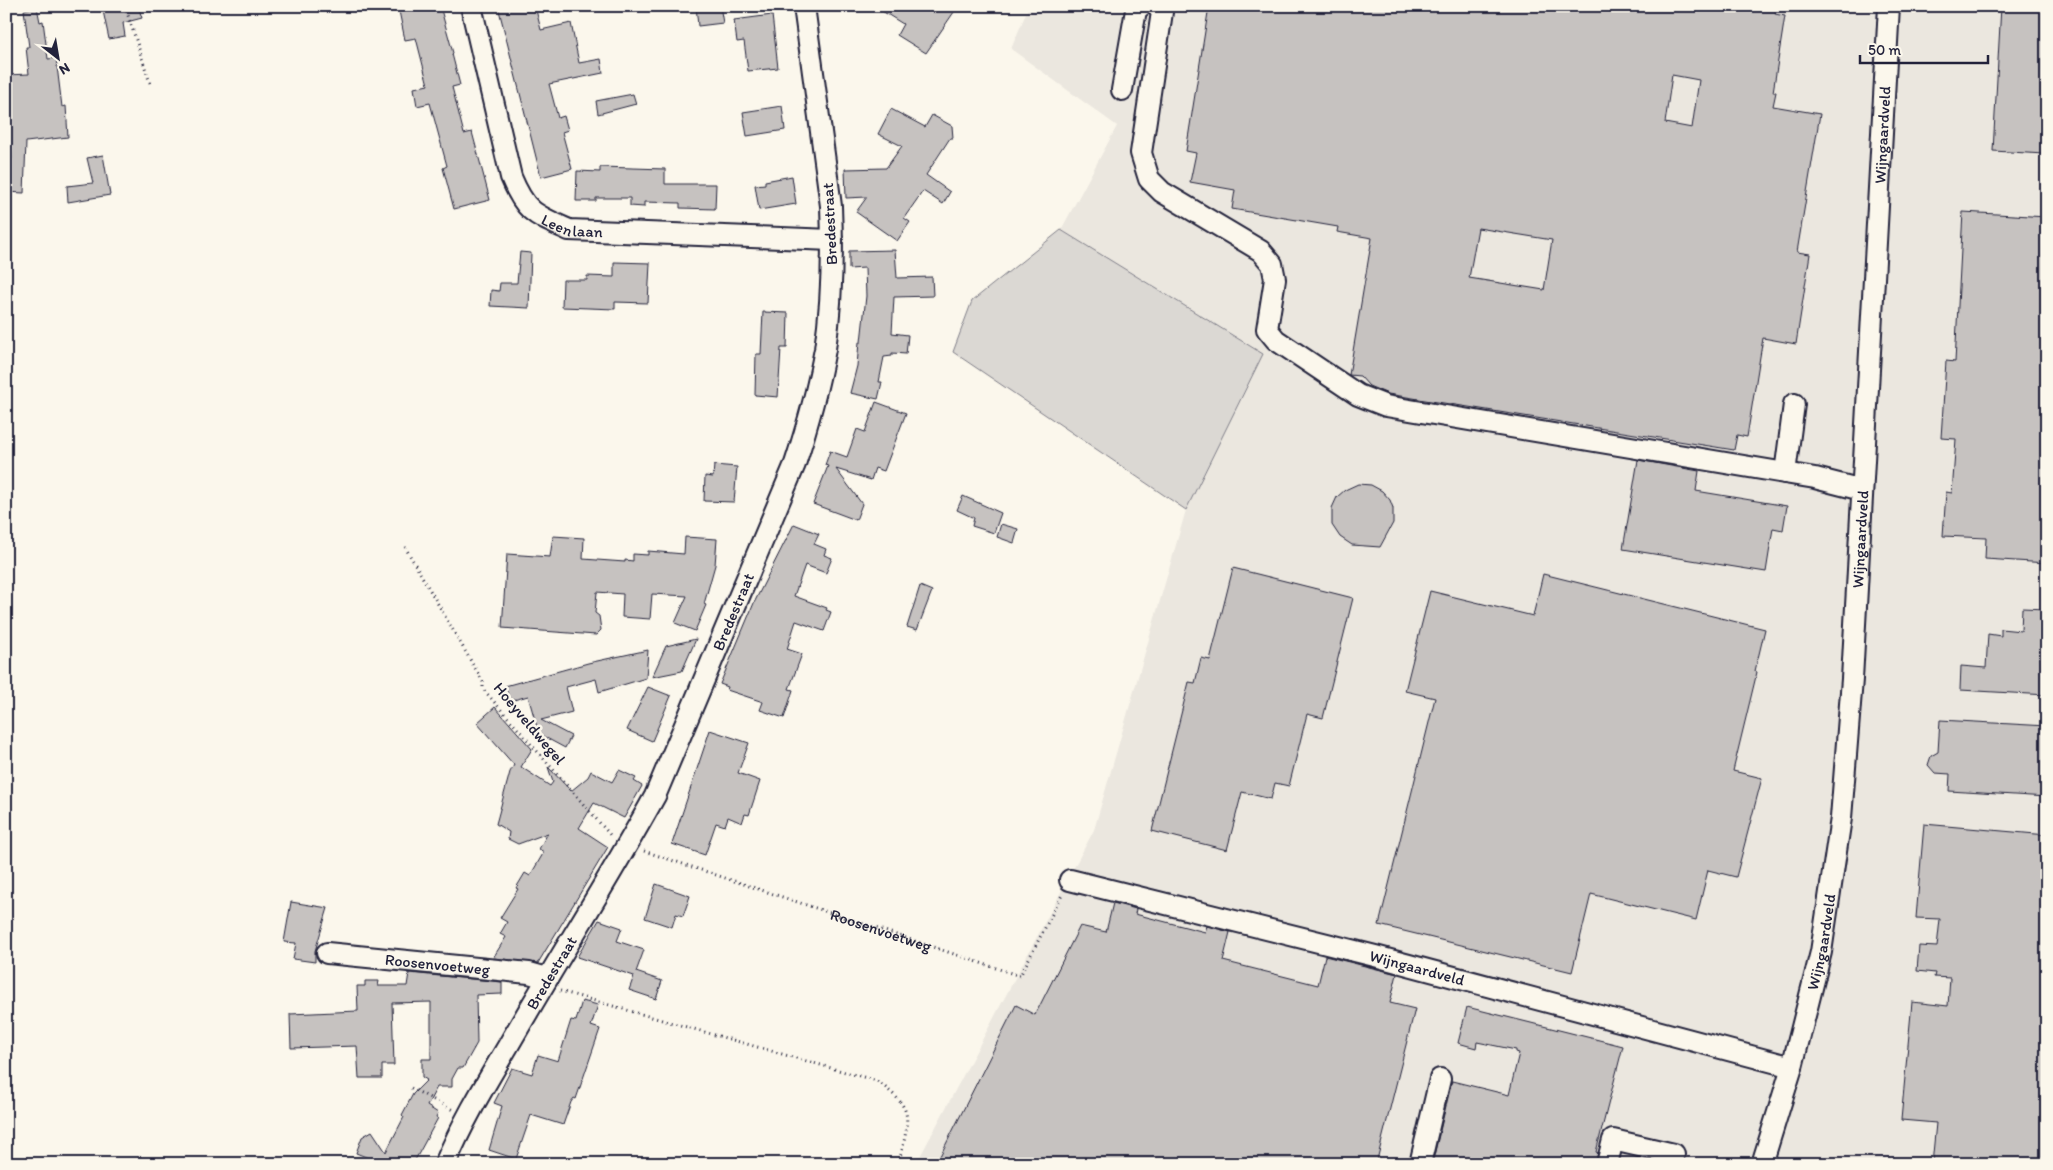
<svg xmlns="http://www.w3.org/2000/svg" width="2053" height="1170" font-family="Itim,sans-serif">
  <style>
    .built { fill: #ebe7df }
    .green { fill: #dbd8d3; stroke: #7e7d87 }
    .building { fill: #c6c2c0; stroke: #22223b; fill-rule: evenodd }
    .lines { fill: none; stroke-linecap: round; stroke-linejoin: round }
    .minor-casing { stroke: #22223b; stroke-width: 24 }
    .path { stroke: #22223b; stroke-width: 3; stroke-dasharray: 1 4; stroke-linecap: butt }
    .minor { stroke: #fbf7ec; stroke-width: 20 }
    .labels { text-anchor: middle; stroke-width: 5; stroke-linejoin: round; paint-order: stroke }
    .street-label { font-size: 16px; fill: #22223b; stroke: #fbf7ec }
  </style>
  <rect width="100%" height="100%" fill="#fbf7ec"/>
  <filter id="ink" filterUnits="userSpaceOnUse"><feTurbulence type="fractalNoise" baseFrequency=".02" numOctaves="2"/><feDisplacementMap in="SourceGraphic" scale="10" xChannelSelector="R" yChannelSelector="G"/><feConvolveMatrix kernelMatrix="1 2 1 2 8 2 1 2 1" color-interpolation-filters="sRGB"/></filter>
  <g filter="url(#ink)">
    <path class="built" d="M1029,6H2047V1164H916L1094,830L1186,510L1263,354L1061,230L1117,126L1011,49Z"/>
    <path class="green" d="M1061,230L1263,354L1186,510L953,352L972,301Z"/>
    <path class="building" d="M102,6H138L142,18L123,23L125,36L109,39Z
      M398,6H440L453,53L452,54L460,85L452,87L464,134L472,132L490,200L454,209L443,168L447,166L430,103L417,106L414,88L428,85L416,38L405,40Z
      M498,6H535L541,30L571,23L579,63L601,59L603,73L549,84L558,118L564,116L568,130L562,132L572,169L541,177Z
      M696,6H720L723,23L698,26Z
      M874,6H945L954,12L926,53L897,35L903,24Z
      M1209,6H1776L1775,14L1785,16L1773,92H1776L1773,106L1820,114L1797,252L1810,254L1796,344L1763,338L1747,437L1737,435L1734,450L1388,394L1369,386L1360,376L1349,375L1372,238L1337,232L1338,227L1232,209L1235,190L1190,182L1196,153L1186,151ZM1672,75L1699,80L1692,128L1665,123ZM1478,228L1552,240L1544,290L1469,278Z
      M2001,6H2047V118L2044,154L1993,151Z
      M37,7L40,22L43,21L48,59L56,58L62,107L66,106L68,137L26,142L24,193L6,192V159H12L9,105H6V75L29,74L26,47H29L24,10Z
      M772,15L778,68L748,71L744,41L737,42L734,20Z
      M633,94L636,104L598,114L596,101Z
      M782,106L785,130L747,136L743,112Z
      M891,109L925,127L932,115L952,126L953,138H950L926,175L950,192L943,204L923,191L904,218L910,222L897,241L856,212L867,197L846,198L845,169L886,168L902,146L878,134Z
      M103,155L110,195L68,202L67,186L93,183L87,158Z
      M600,167L665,169V184H716L715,209L680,208V203L644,202V207L630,206V198H596V201H576L577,171L600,172Z
      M792,176L796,204L759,210L755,185L765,184V181Z
      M1963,212L2047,217V563L1985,559L1986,538L1943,536L1946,492L1952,493L1956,439L1941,438L1946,361L1955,362Z
      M895,250L897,278L932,277L933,296L894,297L892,333L908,335L906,354L892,353V356L884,357L879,382H882L878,399L850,393L857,366L859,342H861L866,296L865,268L849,269V251Z
      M520,252L531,253L529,308L490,306L491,290L499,291L500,283H517Z
      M614,262L650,263L648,303L615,302V309L562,307L563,280H587V276L614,277Z
      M763,312L788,313L787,348H781L778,397L755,395L756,354H761Z
      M876,402L906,413L884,471L875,468L871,480L836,469L862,504L856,520L813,504L828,466L825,465L830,451L847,457L857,429L865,432Z
      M1638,460L1699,471L1696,491L1787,506L1783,530L1773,528L1766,572L1623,549Z
      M714,465L737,467L734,502L704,501L705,476L713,477Z
      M1358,484L1371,485L1382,491L1390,500L1393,508V523L1380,547L1352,545L1340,537L1332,525V508L1337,497L1345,490Z
      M963,496L1001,513L994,533L972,526L974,518L957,510Z
      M794,524L819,534L814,544L826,549L824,555L832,558L826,573L805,565L794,596L827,608L826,610L831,612L824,631L796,621L787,649L802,654L789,689L793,690L784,718L760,710L763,702L727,690L728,687L720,684L754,603Z
      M1001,524L1018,529L1014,543L997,537Z
      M553,536L584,538L583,559L625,562V560L633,561V554L648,555V551L684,554L685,537L717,539L715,565L704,604L706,605L695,631L675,623L687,596L652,594L650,619L622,617L623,594L597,592L595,613L599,616L601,630L596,635L502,628L507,554L550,557Z
      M1233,568L1353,598L1323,718L1307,714L1289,786L1275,783L1271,799L1242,792L1227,850L1152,831L1189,682L1195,683L1201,658L1210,660Z
      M1543,574L1765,629L1755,671L1757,672L1733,771L1762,778L1736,877L1708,870L1696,920L1591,894L1572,972L1379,925L1435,698L1405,691L1430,591L1533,616Z
      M920,586L932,591L917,630L907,627Z
      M2022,608L2047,609V695L1960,690L1961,666L1986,668L1988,634L2001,636V629L2021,631Z
      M696,639L682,671L652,677L666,646Z
      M648,650L646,678L599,692L596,679L566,687L572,712L541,720L571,736L565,748L539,734L528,696L510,701L505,686L588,663Z
      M648,687L671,696L652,741L627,730Z
      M495,707L532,749L521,767L550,786L553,782L548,767L571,791L588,777L591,771L612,782L619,770L636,778L634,781L642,786L624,818L594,803L579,828L608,847L538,963L493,958L506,937L500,934L507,922L500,918L518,889L516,888L525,873L530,876L544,852L539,849L548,833L518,844L508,839L509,832L496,824L510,772L514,765L477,723Z
      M1940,720L2047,726V797L1949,791L1950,774L1935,773L1928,765L1931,756L1938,752Z
      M710,730L749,743L738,773L760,781L749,815L745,814L742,823L728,817L725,826L716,823L705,855L672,844Z
      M1924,824L2047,835V1163L1932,1164L1936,1123L1901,1120L1912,1002L1948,1006L1950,978L1934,977L1935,973L1917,971L1919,946L1937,947L1940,919L1916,918Z
      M656,884L690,896L683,916L676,914L672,927L645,918Z
      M291,902L328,908L315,951V962L293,959L296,943L284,942Z
      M1113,903L1136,909L1135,914L1205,932L1207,926L1230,932L1223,961L1318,985L1325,956L1397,974L1390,1003L1415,1009L1376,1164H936L1016,1005L1035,1015L1080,926L1106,932Z
      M599,920L622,928L617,941L644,950L636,972L662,981L656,999L629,990L634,976L577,957Z
      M409,973L502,982V994L476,995L477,1043L463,1068H458L452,1079V1087H437L427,1106L438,1113L436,1117L438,1118L413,1164H369L371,1159L356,1153L362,1137L372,1131L386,1152L404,1117L402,1115L413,1094L427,1080L422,1077V1059H431V1002L392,1003L394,1065H382V1078H359L357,1046L291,1048L290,1014L358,1011L357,986H365V981H379L378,986H407Z
      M582,1001L598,1005L591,1026L600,1029L576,1099L574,1098L571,1102L563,1125L531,1115L516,1159L489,1150L502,1106L494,1103L512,1068L532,1074L538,1055L558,1061L571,1020L576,1021Z
      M1467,1007L1623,1046L1596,1152L1598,1153L1595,1164H1432L1452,1081L1509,1095L1519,1053L1516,1052V1050L1477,1042L1476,1048L1458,1043Z"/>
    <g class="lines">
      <g class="minor-casing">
        <g id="minor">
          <path id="s2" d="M471,6L511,177C526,213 535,215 569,230L832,240"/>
          <path d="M1157,6L1162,12L1141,153L1149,179L1162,192L1261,251L1272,264L1275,279L1267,329L1276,340L1358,395L1386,406L1815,478L1862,490"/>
          <path d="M1122,90L1136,10L1141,6"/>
          <path d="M1785,473L1794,404"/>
          <path id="s3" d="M1070,880L1375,956L1792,1067"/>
          <path id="s4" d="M327,953L529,973L547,978"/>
          <path id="s5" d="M445,1164C462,1123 485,1085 508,1046C556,962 608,881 655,796L795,464C807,427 818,388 825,349C832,302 833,254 831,206L804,6"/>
          <path d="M1420,1164L1440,1079"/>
          <path d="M1607,1164L1613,1140L1674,1154L1672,1164"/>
          <path id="s6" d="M1762,1164L1792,1067L1821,952L1841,818L1852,679L1889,6"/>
        </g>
      </g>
      <g class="path">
        <path d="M125,6L151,86"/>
        <path d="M405,547L483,682V689L611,836"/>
        <path id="s1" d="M644,851L1020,976L1062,895"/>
        <path d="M560,991L877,1081C887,1089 902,1099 906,1113C909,1126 902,1151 898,1164"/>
        <path d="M411,1088L453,1110"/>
      </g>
      <use href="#minor" class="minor"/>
    </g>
  </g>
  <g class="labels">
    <g class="street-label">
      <text dy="6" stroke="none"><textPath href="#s6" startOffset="1040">Wijngaardveld</textPath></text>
      <text dy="6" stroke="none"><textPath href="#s2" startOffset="260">Leenlaan</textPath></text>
      <text transform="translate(829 224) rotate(-93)" y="6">Bredestraat</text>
      <text dy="6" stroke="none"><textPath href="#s6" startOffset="635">Wijngaardveld</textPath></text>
      <text dy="6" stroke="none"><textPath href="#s5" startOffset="624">Bredestraat</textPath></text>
      <text transform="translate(530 723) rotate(50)" y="6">Hoeyveldwegel</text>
      <text dy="6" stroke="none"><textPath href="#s1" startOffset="250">Roosenvoetweg</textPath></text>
      <text dy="6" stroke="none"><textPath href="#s6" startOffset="230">Wijngaardveld</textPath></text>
      <text dy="6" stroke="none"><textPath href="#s4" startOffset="111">Roosenvoetweg</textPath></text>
      <text dy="6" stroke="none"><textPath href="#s3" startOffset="358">Wijngaardveld</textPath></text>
      <text dy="6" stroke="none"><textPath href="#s5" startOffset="219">Bredestraat</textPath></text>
    </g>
  </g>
  <rect width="2053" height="1170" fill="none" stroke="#fbf7ec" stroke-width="25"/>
  <rect x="12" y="12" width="2028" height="1145" fill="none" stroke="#22223b" stroke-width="2" filter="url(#ink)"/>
  <g transform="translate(58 58) rotate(149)" stroke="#fbf7ec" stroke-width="4" paint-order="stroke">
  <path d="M0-4L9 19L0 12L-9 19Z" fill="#22223b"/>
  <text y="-8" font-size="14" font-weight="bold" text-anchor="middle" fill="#22223b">N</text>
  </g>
  <path d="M1860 55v8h128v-8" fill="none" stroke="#22223b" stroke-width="2.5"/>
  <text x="1868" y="55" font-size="15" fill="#22223b" stroke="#fbf7ec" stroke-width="4" paint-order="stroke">50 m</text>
</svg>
